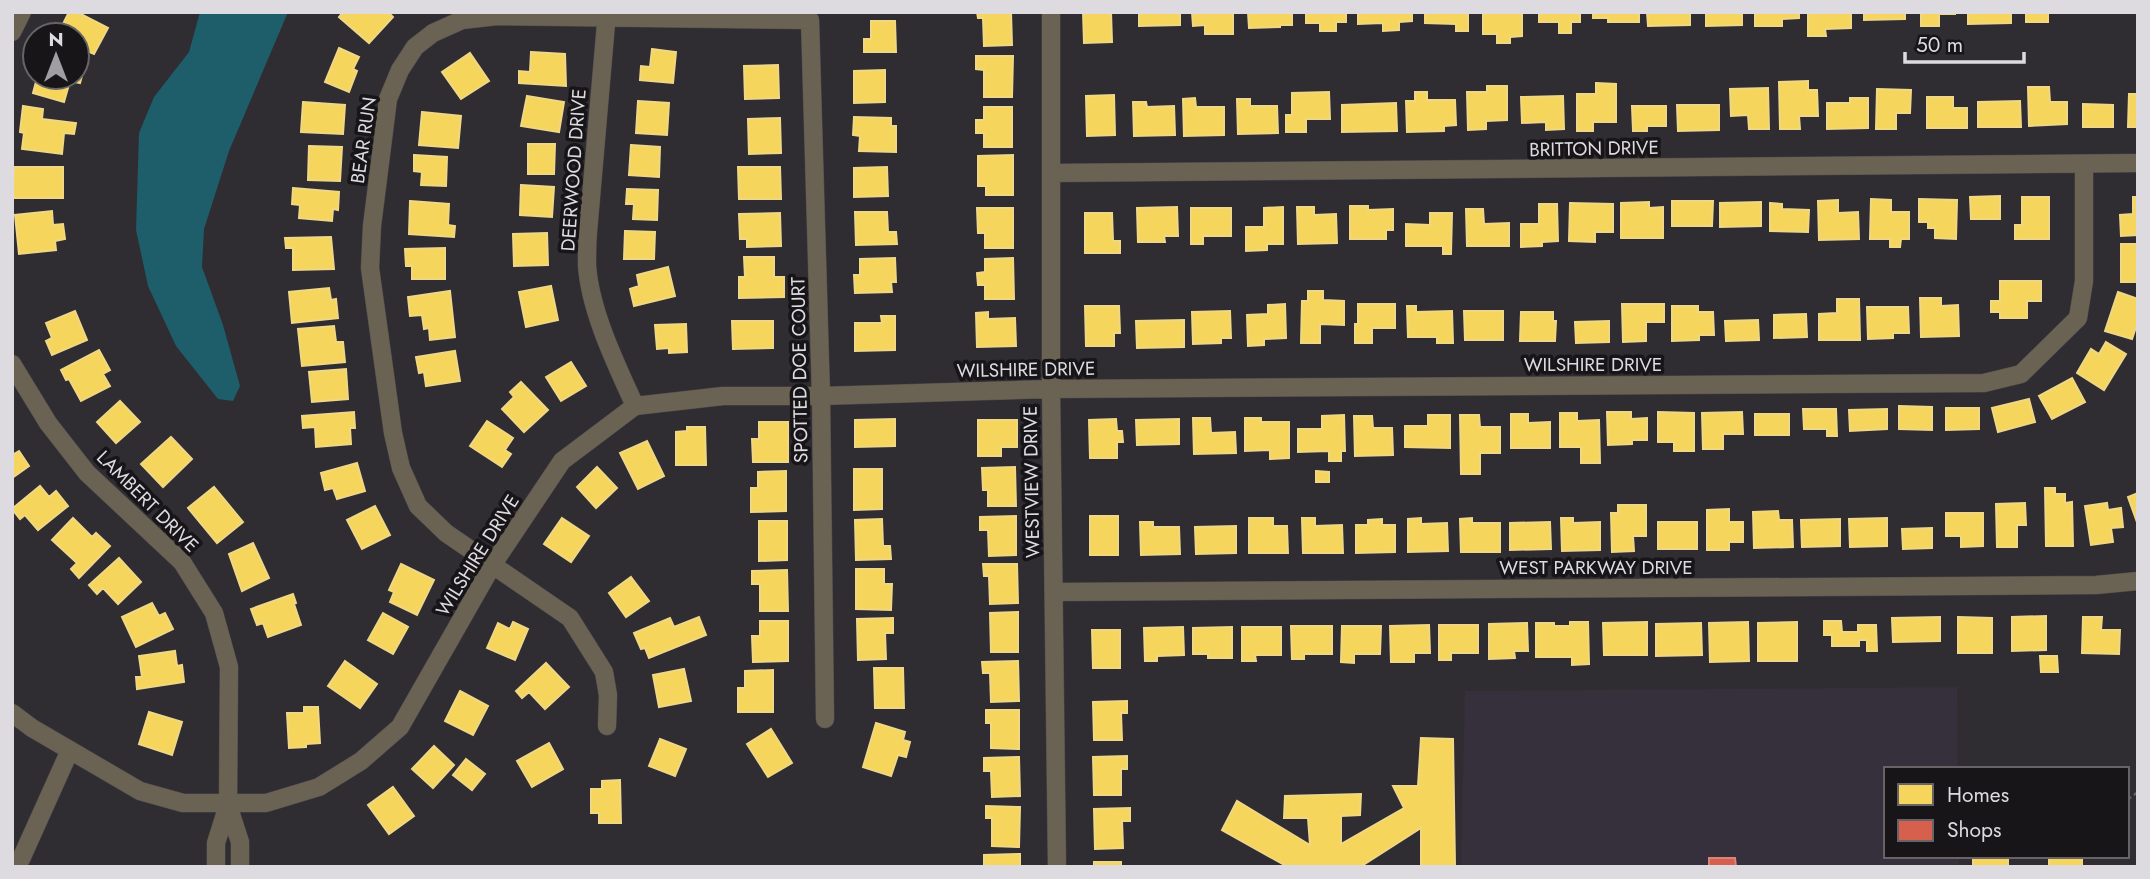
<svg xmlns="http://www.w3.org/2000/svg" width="2150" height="879" font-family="Jost,sans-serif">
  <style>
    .built { fill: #362f3c }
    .water { fill: #1e5d6a }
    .homes { fill: #f6d55c; stroke: #efd784; stroke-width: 2 }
    .shops { fill: #d6604d; stroke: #d88579; stroke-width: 2 }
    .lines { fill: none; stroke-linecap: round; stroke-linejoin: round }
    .minor-casing { stroke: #4c4a4d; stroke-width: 19 }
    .path { stroke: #666158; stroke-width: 2.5; stroke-dasharray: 5 3.5; stroke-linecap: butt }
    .minor { stroke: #6a6252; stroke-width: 18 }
    .labels { text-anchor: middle; stroke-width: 7; stroke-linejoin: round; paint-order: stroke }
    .street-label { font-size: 19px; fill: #dedbe0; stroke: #171518 }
  </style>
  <rect width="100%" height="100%" fill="#302d32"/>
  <path class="built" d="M1957,687L1958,769H1886V856H1959V867H1461L1465,691Z"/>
  <path class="water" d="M200,12H288L229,151L204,229L202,267L223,325L240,386L233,401L218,399L176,346L148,286L136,230L139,133L154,97L189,52Z"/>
  <path class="homes" d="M69,12H77L108,28L94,54L85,50L81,58L77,55V35H50L56,23L62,26Z
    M343,12H388L393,17L369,43L339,17Z
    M977,12H1011L1012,45L984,46L983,18H978Z
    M1083,12H1111L1112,42L1084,43Z
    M1139,12H1180V25L1139,26Z
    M1192,12H1233V34H1205V25L1193,26Z
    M1248,12H1292V25H1280V27L1249,28Z
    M1306,12H1346V22H1336V31H1320V23H1306Z
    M1358,12H1412V21L1399,22V30L1383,31V23L1358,24Z
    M1425,12H1468V31H1456V24L1425,23Z
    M1483,12H1522V36L1510,37V43H1497V34H1483Z
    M1539,12H1580V22H1571V33H1559V22H1539Z
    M1593,12H1639V22H1608V18H1593Z
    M1647,12H1690V25L1648,26Z
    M1706,12H1742V25L1706,26Z
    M1755,12H1799V18L1782,19V26H1755Z
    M1808,12H1851V28L1825,29L1826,36H1808Z
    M1864,12H1905V19L1864,20Z
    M1921,12H1955V14H1939V26H1921Z
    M1968,12H2011V23L1968,24Z
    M2026,12H2059H2048V22H2026Z
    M871,21H895L896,52H864V39H871Z
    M339,48L359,57L353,69L357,71L349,92L325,82Z
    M652,49L676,52L673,83L640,80L641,66L650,67Z
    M531,52L565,54L566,86L519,83V71L530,72Z
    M470,53L489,81L461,99L442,72Z
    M976,56H1013L1012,97H984V70L976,69Z
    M778,65L779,98L745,99L744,66Z
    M35,69V77H77V70L83,72L80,83L70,81L64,102L33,93L37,78L33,77Z
    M885,70V102L854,103V71Z
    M1808,81V90H1817L1818,116H1799L1800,129H1780L1779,82Z
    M1596,83L1616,84V122H1593V131H1577V94H1596Z
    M1487,86H1507V120L1486,121V129L1468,130L1467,92H1487Z
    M2028,87H2049L2050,102H2067V124L2029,126Z
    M1768,88L1769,129H1749L1748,115L1731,116L1730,89Z
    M1877,89L1911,90L1910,113H1896V129H1876Z
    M1329,92L1330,119H1306V132H1286V115H1292V93Z
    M1415,92H1427V100H1455L1456,125L1444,126V131L1407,132L1406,101H1415Z
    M2129,94H2138V127H2128Z
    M1114,95L1115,135L1087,136L1086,96Z
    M527,96L564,102L559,132L521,126Z
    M1563,96L1564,129L1546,130V122L1522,123L1521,97Z
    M1927,97H1953V108H1967V128H1927Z
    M1195,98L1196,107H1224V135L1184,136L1183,99Z
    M1850,98H1868V128L1827,129V103H1850Z
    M1237,99H1250V106H1277L1278,133L1238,134Z
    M638,101L669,103L667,135L636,133Z
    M2020,101L2021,127H1978V102Z
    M303,102L345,105L343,134L301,132Z
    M1133,102H1146L1147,107L1174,106L1175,135L1134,136Z
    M1396,103L1397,131L1342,132V105Z
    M2083,104L2113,105V127H2083Z
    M1677,105H1719V130L1678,131Z
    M23,106L43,109L42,119L76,123L74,134L64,133L62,154L22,149L24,133L20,132Z
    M1632,106H1666V126H1647V131H1633Z
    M984,107H1012V147H984V133H976V120H984Z
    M422,112L461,116L458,148L419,145Z
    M854,117L891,118V126H896V152L859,151L860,136L853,135Z
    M780,118L781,153L749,154L748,119Z
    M528,144H555L554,174H528Z
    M631,145L660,147L659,177L629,175Z
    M309,146L342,147L340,181L308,180Z
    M414,155L447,157L446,186L421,185L422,172L414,171Z
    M1013,155V195H986V186H978V156Z
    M14,167H63V198H13Z
    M738,167H780L781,199H739Z
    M887,167L888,196L854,197V168Z
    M521,185L554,187L552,217L520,215Z
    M293,188L339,192L338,210L333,209L332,221L299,218L300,205L292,204Z
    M627,189L658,190L657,220L633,219L634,204H626Z
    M2000,196V219H1971L1970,197Z
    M2022,197H2049V239H2015V225H2022Z
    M2133,197H2138V235L2121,236L2120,215L2133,214Z
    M1871,199L1891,200V212H1909V239H1901L1900,247H1890V239H1870Z
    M1919,199L1957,200L1956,239L1935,238V228H1928V222H1919Z
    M1838,200V213L1858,212L1859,239L1819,240L1818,201Z
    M410,201L449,204L448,225L455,226L454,237L409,234Z
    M1672,201H1713L1712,226H1672Z
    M1649,202V208L1663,207V238H1621V203Z
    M1761,202V226L1720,227V203Z
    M1570,203L1613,204V232H1595V242L1569,241Z
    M1770,203L1782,204V209L1809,210L1808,232L1770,231Z
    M1539,204H1557L1558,241L1542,242V246L1521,247V224H1539Z
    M1350,206H1368V210L1393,209V230H1386V239H1350Z
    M1177,207L1178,236H1164L1165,242H1138L1137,208Z
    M1283,207V244H1267V250L1246,251V227H1264V208Z
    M1297,207H1314V215L1336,214L1337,243L1298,244Z
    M977,208H1013V248H985V233H978Z
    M1191,208H1231V236H1203V244H1191Z
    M1466,209H1483L1484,224L1509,223V246H1467Z
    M52,211L53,225L63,224L65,239L55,241L56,250L19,254L15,215Z
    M855,212H887L888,232H896L897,244L856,245Z
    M780,213L781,246L747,247V239H740L739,214Z
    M1085,213H1112L1113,241H1120V253H1085Z
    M1430,213H1452L1451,254H1443V246H1406V224L1430,225Z
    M625,231L655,232L654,259H624Z
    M547,233L548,265L514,266L513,234Z
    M331,237L334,269L293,270V248H286L285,238Z
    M2121,244H2138V282H2121Z
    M445,248V279H412V266H406L405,249Z
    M744,257H774V277H784V297L739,298V277H745Z
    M895,258L896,282H891L892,292L855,293L854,275H860V259Z
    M1013,258L1014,299H985V285H978L977,273L985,272V259Z
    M668,267L675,296L634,306L630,289L639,286L637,275Z
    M2000,281H2041V301H2027V318H2000V312H1991V301H2000Z
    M551,286L558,320L526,327L519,292Z
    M329,288L331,300L336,299L338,318L292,323L289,292Z
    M450,291L455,337L430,340L429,328L424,329L422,315L410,316L408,297Z
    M1308,291H1323V300L1344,301V325L1320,324V343H1301L1302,301H1308Z
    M2118,292L2138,299V321L2132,339L2105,331Z
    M1920,298H1941V306L1958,305L1959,336L1921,337Z
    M1837,299H1859L1860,340H1819V314L1837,313Z
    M1285,304L1286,338L1264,339V345L1248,346L1247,315L1268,314V305Z
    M1358,304H1395V328H1372V343H1355V324H1358Z
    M1622,304H1664V322H1646V341L1623,342Z
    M1085,306H1119L1120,333H1114V346H1086Z
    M1407,306H1416V312L1452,311L1453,343H1437V337H1408Z
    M1672,306H1698V312H1713L1714,335H1699V340L1672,341Z
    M1867,307H1908L1909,333H1893V338L1868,339Z
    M75,311L87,340L52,355L46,341L52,338L46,323Z
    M1230,311L1231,338H1221V343L1193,344L1192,312Z
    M1464,311H1503V340H1465Z
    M988,312V319L1015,318L1016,346L977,347L976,313Z
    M1521,312H1553V321H1556L1555,341H1520Z
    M1806,314L1807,337L1774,338V315Z
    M881,316H895V350L855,351V323H882Z
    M1184,320V347L1137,348L1136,321Z
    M1758,320L1759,340L1726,341L1725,321Z
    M732,321H773V348L733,349Z
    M1609,321V342L1576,343L1575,322Z
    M686,324L687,352L669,353V348L657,349L655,325Z
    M334,326L336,342H343L345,362L302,366L298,329Z
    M2106,342L2126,354L2104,390L2077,373L2091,349L2099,354Z
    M99,350L110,370L103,374L110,386L81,401L69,379L66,380L61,370Z
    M455,351L460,381L426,386L424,372L419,373L416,357Z
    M571,362L586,386L561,401L546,377Z
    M346,369L348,399L312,402L309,372Z
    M2072,378L2085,402L2052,419L2039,396Z
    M521,382L548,410L524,432L502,409L514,397L510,392Z
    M2029,399L2035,422L1998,432L1992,408Z
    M120,401L140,422L116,443L97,422Z
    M1899,406L1932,407V430L1899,429Z
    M1946,408H1979V429L1946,430Z
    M1803,409H1836L1837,436H1827V429H1804Z
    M1887,409V429L1850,431L1849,410Z
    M354,412L355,428H350L351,444L316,447L315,427L303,428L302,416Z
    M1607,412H1631V419L1647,418V440H1632V444L1608,445Z
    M1658,412L1694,413V451H1674V442H1658Z
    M1742,412L1743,434H1723V449H1703L1702,413Z
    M1560,413H1577V421L1599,420L1600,463H1581V447H1560Z
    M1511,414H1528V423L1550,422V448H1511Z
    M1755,414H1789V435H1755Z
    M1344,415L1345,451H1341V461H1329V451L1298,452V429H1322V416Z
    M1428,415H1450V448L1405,447V426H1428Z
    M1460,415H1479L1480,427H1500V453H1480V474H1461Z
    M1354,416H1372L1373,428H1392L1393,455L1355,456Z
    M1193,418H1210L1211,433L1235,432L1236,453L1194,454Z
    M1245,418H1261V422H1289V458L1270,459V450L1245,451Z
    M895,419V446L855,447V420Z
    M1116,419L1117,431H1122L1123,442H1117V458H1090L1089,420Z
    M1179,419V444L1137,445L1136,420Z
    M978,420H1017V447H1001V456H978Z
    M487,421L513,438L505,450L511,454L502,467L470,446Z
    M759,422H788V462H753L752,439H759Z
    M687,427H705L706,465H676V432L687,431Z
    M171,437L192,459L163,487L141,464Z
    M647,441L664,476L638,489L620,453Z
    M19,451L29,466L12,478V452L14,454Z
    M357,463L365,491L337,499L333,488L325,490L321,473Z
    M597,467L617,488L596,508L577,487Z
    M1015,467L1016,506H988V490H983L982,468Z
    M854,469H882V509L854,510Z
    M786,471V511L751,512V488H758V472Z
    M1316,471L1329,472V482H1316Z
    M40,486L49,497L56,491L68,506L38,530L25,515L20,519L12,509Z
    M214,487L243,522L217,543L188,508Z
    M2045,488H2055V494H2065V503L2072,502L2073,546H2046Z
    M2138,493V525L2128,497Z
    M2025,503L2026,525H2017V547H1997L1996,504Z
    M2107,503L2108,510L2121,508L2123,527L2111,528L2113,542L2091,545L2085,506Z
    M1618,505H1646V536H1633L1634,551L1612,552L1611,513H1618Z
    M375,506L390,535L362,549L347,520Z
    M1729,509V522H1743V542H1729V550H1707V510Z
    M1778,511L1779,520H1792L1793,547L1754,548L1753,512Z
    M1946,513H1983V546L1961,547V536H1946Z
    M1016,516V555L989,556L988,530H980V517Z
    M1090,516H1118V555H1090Z
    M73,518L92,537L96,533L110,546L79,578L71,569L77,563L52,540Z
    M562,518L589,536L571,562L544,544Z
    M1249,518H1273V526H1287L1288,553H1249Z
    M1302,518H1315V526L1342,525L1343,553H1303Z
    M1421,518V524L1447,523L1448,551L1408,552V519Z
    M1472,518V523H1500V552H1461L1460,519Z
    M1561,518H1573V523L1600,522V550L1562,551Z
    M1887,518V546L1850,547L1849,519Z
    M882,519L883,546H890L891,559L856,560L855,520Z
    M1382,519V525H1395V552L1356,553V525H1368V520Z
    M1840,519V546L1802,547L1801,520Z
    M759,521H787V560L759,561Z
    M1140,522H1153V527H1179L1180,554L1141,555Z
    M1550,522L1551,549L1510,550V523Z
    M1658,522H1697V549H1658Z
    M1236,526V553L1196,554L1195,527Z
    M1932,528V548L1903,549L1902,529Z
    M253,543L269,578L242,591L229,554Z
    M119,558L141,582L118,604L103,588L97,594L89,585Z
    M401,564L434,580L417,615L390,602L394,592L389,590Z
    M983,564H1017L1018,603L990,604L989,576H984Z
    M856,569H884V584H892L891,610L856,609Z
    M787,570L788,611H760V584H752V571Z
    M631,577L649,601L626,617L609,593Z
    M293,594L296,603L294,604L301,625L268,637L263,623L257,625L251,609Z
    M152,603L159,616L165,613L173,629L136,647L122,617Z
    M1018,612V652H991L990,613Z
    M383,613L408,627L393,654L368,640Z
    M2046,616V650L2012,651V617Z
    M699,617L706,635L649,658L645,648L641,649L634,633L670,618L674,627Z
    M1940,617V641L1893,642L1892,618Z
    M1958,617L1992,618V653H1958Z
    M2083,617H2102L2101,630H2120L2119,654L2082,653Z
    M893,618V633H885L886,659L858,660L857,619Z
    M760,621H788V661L753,662L752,636H760Z
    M1824,621H1841L1842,632H1858V625H1876L1877,651H1867V640H1859V646H1832V635H1824Z
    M513,622L528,629L515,660L487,648L498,623L510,629Z
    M1570,622H1588L1589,664L1572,665V657H1536V623H1554V626H1570Z
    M1647,622V655H1604L1603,623Z
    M1748,622L1749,661L1710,662L1709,623Z
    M1797,622V661H1758V623Z
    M1527,623L1528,651H1514L1515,658L1489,659V624Z
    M1701,623L1702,655L1656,656V624Z
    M1429,625L1430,653H1414V662H1391L1390,626Z
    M1439,625H1478V653H1451V660H1439Z
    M1291,626H1332V654H1304V659H1292Z
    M1342,626H1381L1380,654H1354V663L1341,662Z
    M1183,627L1184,655L1157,656V661H1145L1144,628Z
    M1232,627V658H1208V654H1193V628Z
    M1242,627H1281V655H1255L1256,661H1242Z
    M1092,630H1120V668H1093Z
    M175,651L177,666L182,665L184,682L137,689L136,677H142L139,656Z
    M2040,656H2057L2058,672H2041Z
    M345,661L377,684L360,708L328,686Z
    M1018,661L1019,701L991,702L990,673H983L982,662Z
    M546,663L569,687L545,709L529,692L522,698L516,691Z
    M874,668H903L904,708H875Z
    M684,669L691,701L659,707L653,675Z
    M773,670V712H738V688H745V671Z
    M460,691L488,706L473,735L445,721Z
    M1127,701V713H1121L1122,740H1094L1093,702Z
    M304,707H318L320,743L306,744V747L289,748L287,713H304Z
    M986,710H1019V749L991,748V723H986Z
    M149,712L182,722L172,755L139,744Z
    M876,723L905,732L903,740L910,742L906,757L898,755L891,776L863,767Z
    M771,729L792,763L768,777L747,744Z
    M1421,738L1453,739L1455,867H1421V828L1360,867H1288L1222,830L1237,801L1310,845L1308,818H1284L1285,796L1361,794L1360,815L1341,816V844L1404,808L1393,786H1418Z
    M660,739L686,749L675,776L649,766Z
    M549,743L563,769L532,787L517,761Z
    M434,746L454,765L433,788L412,769Z
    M1127,756V769H1121V795H1094L1093,757Z
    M1019,757L1020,796L992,797L991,771H984V758Z
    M466,759L485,774L472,790L453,775Z
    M620,780L621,823H599V813H591V789H602V781Z
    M393,787L414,816L389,834L368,805Z
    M986,806L1020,807L1019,847L992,846V818H986Z
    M1130,808V821H1122L1123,848L1095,849L1094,809Z
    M1020,854V867H984V855Z
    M1973,856H2008V867H1973Z
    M2049,856H2082V867H2049Z
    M1094,862H1121V867H1094Z"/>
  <path class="shops" d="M1709,858H1735L1736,867H1709Z"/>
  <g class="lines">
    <g class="minor-casing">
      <path id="minor" d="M607,12L588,232C587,243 587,254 587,265C590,311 616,364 635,406
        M1051,12V389L1057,867
        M12,32L22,12
        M1051,173L2138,163
        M12,364L48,423L87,473L182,562L214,613L229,667L228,805L216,843V867
        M1055,592L2096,585L2138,581
        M12,713L32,728L140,791L183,803H266L319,787L361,761L400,727L493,564L562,461L635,406L723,396H821L1051,389L1984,383L2021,374L2078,318L2084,281V164
        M607,726L608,695L604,672L570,618L446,533L418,506L401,468L393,433L370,268L372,226L388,99L400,70L415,47L433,33L462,20L497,16L810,20L821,396L825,719
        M228,805L240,842V867
        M14,867L21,859L70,750"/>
    </g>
    <path class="path" d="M2127,800L2138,792"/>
    <use href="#minor" class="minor"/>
  </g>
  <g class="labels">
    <g class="street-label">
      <text transform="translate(363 140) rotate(-82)" y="7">BEAR RUN</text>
      <text transform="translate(1594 148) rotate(-1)" y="7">BRITTON DRIVE</text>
      <text transform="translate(573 170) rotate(-86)" y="7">DEERWOOD DRIVE</text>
      <text x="1593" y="371">WILSHIRE DRIVE</text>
      <text transform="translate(1026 369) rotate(-1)" y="7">WILSHIRE DRIVE</text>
      <text transform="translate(799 370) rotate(-91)" y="7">SPOTTED DOE COURT</text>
      <text transform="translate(1031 482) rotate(-91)" y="7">WESTVIEW DRIVE</text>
      <text transform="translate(148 501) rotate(45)" y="7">LAMBERT DRIVE</text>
      <text transform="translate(477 555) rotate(-58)" y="7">WILSHIRE DRIVE</text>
      <text x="1596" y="574">WEST PARKWAY DRIVE</text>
    </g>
  </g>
  <rect width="2150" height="879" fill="none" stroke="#dedbe0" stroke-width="28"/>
  <rect x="1884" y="767" width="245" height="91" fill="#171518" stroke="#676468" stroke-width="2"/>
  <rect x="1898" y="784" width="35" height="21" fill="#f6d55c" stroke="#676468" stroke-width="2"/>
  <text x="1947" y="802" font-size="21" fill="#dedbe0">Homes</text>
  <rect x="1898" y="820" width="35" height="21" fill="#d6604d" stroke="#676468" stroke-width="2"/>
  <text x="1947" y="837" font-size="21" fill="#dedbe0">Shops</text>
  <g transform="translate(56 56)"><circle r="33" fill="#171518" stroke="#676468" stroke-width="2"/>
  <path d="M0-5L12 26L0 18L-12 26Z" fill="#a19ea3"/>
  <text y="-10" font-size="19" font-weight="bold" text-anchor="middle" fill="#dedbe0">N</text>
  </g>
  <path d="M1905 52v10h119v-10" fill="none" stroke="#dedbe0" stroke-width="3.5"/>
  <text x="1916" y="52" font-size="21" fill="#dedbe0" stroke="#171518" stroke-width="5" paint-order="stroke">50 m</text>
</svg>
